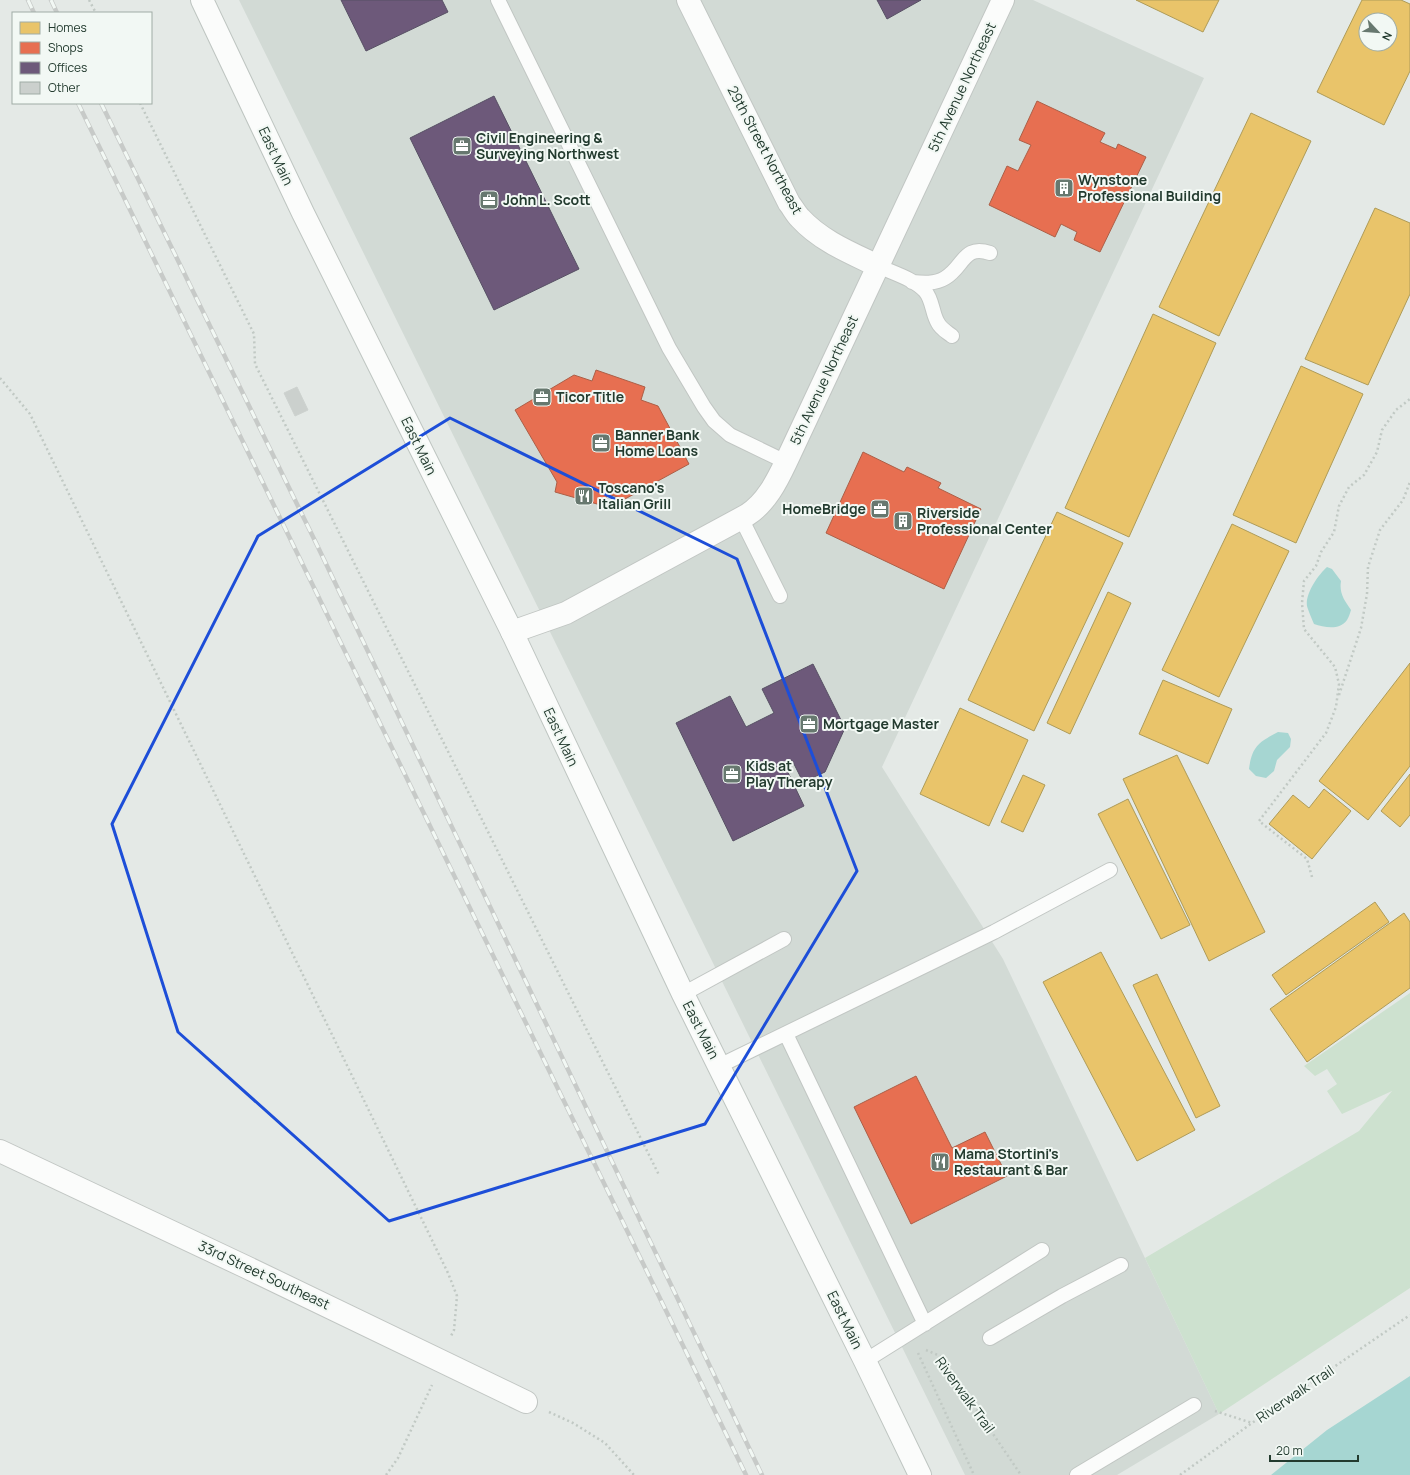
<svg xmlns="http://www.w3.org/2000/svg" width="1410" height="1475" font-family="Manrope,sans-serif">
  <style>
    .built { fill: #d2dad5 }
    .green { fill: #cde1cf }
    .water { fill: #a6d6d2 }
    .homes { fill: #e9c46a; stroke: #ae9b58; fill-rule: evenodd }
    .shops { fill: #e76f51; stroke: #ac5f47 }
    .offices { fill: #6d597a; stroke: #575064 }
    .building { fill: #cbd0cd; stroke: #cdd2cf }
    .lines { fill: none; stroke-linecap: round; stroke-linejoin: round }
    .lane-casing { stroke: #c1c6c3; stroke-width: 16 }
    .street-casing { stroke: #c1c6c3; stroke-width: 24 }
    .secondary-casing { stroke: #bec5c1; stroke-width: 24 }
    .path { stroke: #c1c9c4; stroke-width: 2.5; stroke-dasharray: 2 3; stroke-linecap: butt }
    .lane { stroke: #fbfcfb; stroke-width: 14 }
    .street { stroke: #fbfcfb; stroke-width: 22 }
    .secondary { stroke: #fbfcfb; stroke-width: 22 }
    .rail-casing { stroke: #c7cac8; stroke-width: 4.5 }
    .rail { stroke: #f2f8f4; stroke-width: 3; stroke-dasharray: 9; stroke-linecap: butt }
    .marked { fill: none; stroke: #1d4ed8; stroke-width: 3; stroke-linejoin: round }
    .labels { text-anchor: middle; stroke-width: 4; stroke-linejoin: round; paint-order: stroke }
    .street-label { font-size: 14px; fill: #233b2f; stroke: #f2f8f4 }
    .poi-label { font-size: 14px; font-weight: bold; fill: #233b2f; stroke: #f2f8f4; text-anchor: start }
  </style>
  <rect width="100%" height="100%" fill="#e4e9e6"/>
  <path class="built" d="M239,0H1033L1204,78L882,767L1003,959L1219,1414L1117,1475H965Z"/>
  <path class="green" d="M1410,993V1288L1219,1414L1145,1258L1359,1131L1392,1091L1342,1114L1327,1091L1337,1084L1327,1069L1315,1076L1304,1066Z"/>
  <path class="water" d="M1327,567L1332,569L1341,581C1339,593 1344,600 1351,610C1350,613 1349,617 1347,620C1339,631 1324,627 1314,624C1312,619 1308,610 1307,606C1305,594 1318,575 1327,567Z
    M1278,732L1288,733L1291,739L1290,747L1277,760L1274,771L1266,778L1256,776L1249,769C1252,746 1259,742 1278,732Z
    M1410,1376V1475H1271L1327,1430Z"/>
  <path class="homes" d="M1136,0H1219L1203,32Z
    M1362,0H1401L1410,4V71L1384,125L1317,92ZM1366,20H1390V44H1366Z
    M1251,113L1311,141L1219,336L1159,307Z
    M1375,208L1410,223V294L1368,385L1305,359Z
    M1153,314L1216,343L1129,537L1065,508Z
    M1301,366L1363,394L1296,543L1233,515Z
    M1057,512L1123,543L1034,731L968,700Z
    M1232,524L1289,551L1219,697L1162,670Z
    M1108,592L1131,603L1070,734L1047,723Z
    M1410,663V766L1368,820L1319,781Z
    M1163,680L1232,709L1208,764L1139,734Z
    M960,708L1028,740L989,826L920,794Z
    M1177,755L1265,932L1209,961L1123,779Z
    M1410,774V815L1400,827L1381,811Z
    M1023,775L1045,785L1023,832L1001,822Z
    M1324,789L1351,811L1312,859L1269,824L1293,795L1309,808Z
    M1128,799L1190,925L1161,939L1098,814Z
    M1375,902L1389,922L1286,995L1272,975Z
    M1404,913L1410,922V988L1307,1062L1270,1009Z
    M1101,952L1195,1130L1137,1161L1043,982Z
    M1157,974L1220,1106L1196,1118L1133,985Z"/>
  <path class="shops" d="M1037,101L1105,133L1100,142L1116,149L1118,144L1146,157L1100,252L1074,240L1077,232L1061,224L1055,237L989,205L1007,166L1018,171L1031,145L1019,140Z
    M596,370L645,387L641,400L658,406L689,464L625,499L607,494L604,506L555,492L557,482L515,410L574,375L592,381Z
    M863,452L904,472L907,467L941,483L938,488L981,509L944,589L826,533Z
    M916,1076L952,1148L985,1132L1007,1176L911,1224L854,1107Z"/>
  <path class="offices" d="M341,0H442L448,12L366,51Z
    M877,0H921L887,19Z
    M494,96L579,269L494,310L410,138Z
    M813,664L845,728L825,772L803,782L792,760L784,764L804,806L733,841L676,723L730,696L746,727L774,713L762,689Z"/>
  <path class="building" d="M297,387L308,410L295,416L284,393Z"/>
  <g class="lines">
    <g class="lane-casing">
      <path id="lane" d="M498,0L669,348L704,407L714,421L730,435L786,462
        M878,266C893,273 914,279 925,291C933,300 932,314 938,323C941,329 947,332 952,336
        M912,282C923,283 935,284 945,278C964,267 963,244 990,253
        M741,518L780,596
        M683,994L784,939
        M786,1034L925,1324
        M719,1066L994,932L1110,870
        M990,1338L1062,1296L1121,1265
        M865,1361L1042,1250
        M1077,1475L1194,1405"/>
    </g>
    <g class="street-casing">
      <path id="street" d="M688,0L789,203C793,208 796,214 800,218C821,241 851,253 878,266
        M512,632L566,613L747,515C766,503 777,481 786,462L1003,0
        M0,1151L246,1267L526,1402"/>
    </g>
    <g class="secondary-casing">
      <path id="secondary" d="M202,0L303,213L512,632L683,994L865,1361L920,1475"/>
    </g>
    <path class="path" d="M89,0L96,13
      M140,103L254,334L255,364L659,1175
      M0,378L30,414L448,1273L457,1296L454,1330L451,1336
      M1339,695L1361,628L1367,594L1368,567L1380,530L1403,500L1410,482
      M1312,877L1307,859L1259,821L1326,733L1336,707L1339,684L1335,667L1304,629L1302,603L1304,581L1316,566L1321,552L1334,532L1339,506L1349,487L1364,475L1377,452L1382,430L1396,410L1410,399
      M926,1350L940,1356L1021,1475
      M918,1353L974,1475
      M1215,1411L1252,1423
      M549,1412L573,1423L605,1443L634,1475
      M386,1475L398,1458L432,1385
      M1180,1475L1252,1423L1410,1315"/>
    <use href="#lane" class="lane"/>
    <use href="#street" class="street"/>
    <use href="#secondary" class="secondary"/>
    <g class="rail-casing">
      <path id="rail" d="M28,0L34,13
        M51,0L57,13
        M78,103L746,1475
        M101,103L317,545L762,1475"/>
    </g>
    <use href="#rail" class="rail"/>
  </g>
  <path class="marked" d="M450,418L737,559L857,871L705,1124L389,1221L178,1032L112,824L258,536Z"/>
  <defs>
    <g id="office-square" transform="scale(1)"><rect x="-9" y="-9" width="18" height="18" rx="4" fill="#67786f" stroke="#f2f8f4"/><path d="M-6-3h4V-5.5h4V-3h4V5H-6ZM-1-4.5V-3h2v-1.5ZM-6 0V1H6V0Z" fill="#fff"/></g>
    <g id="building-square" transform="scale(1)"><rect x="-9" y="-9" width="18" height="18" rx="4" fill="#67786f" stroke="#f2f8f4"/><path d="M-4-6H4V6H1V3H-1V6H-4ZM-2.5-4.3h1.7v1.8h-1.7ZM.8-4.3h1.7v1.8H.8ZM-2.5-1h1.7V.8h-1.7ZM.8-1h1.7V.8H.8Z" fill="#fff"/></g>
    <g id="restaurant-square" transform="scale(1)"><rect x="-9" y="-9" width="18" height="18" rx="4" fill="#67786f" stroke="#f2f8f4"/><path d="M-5-6h1v4h1v-4h1v4h1v-4h1v5L-1.5 .5V6h-2V.5L-5-1ZM5-6V6H3V1.5H1.5Q1.5-4 5-6Z" fill="#fff"/></g>
  </defs>
  <g fill-rule="evenodd">
    <use href="#office-square" x="462" y="146"/>
    <use href="#building-square" x="1064" y="188"/>
    <use href="#office-square" x="489" y="200"/>
    <use href="#office-square" x="542" y="397"/>
    <use href="#office-square" x="601" y="443"/>
    <use href="#restaurant-square" x="584" y="496"/>
    <use href="#office-square" x="880" y="509"/>
    <use href="#building-square" x="903" y="521"/>
    <use href="#office-square" x="809" y="724"/>
    <use href="#office-square" x="732" y="774"/>
    <use href="#restaurant-square" x="940" y="1162"/>
  </g>
  <g class="labels">
    <g class="street-label">
      <text transform="translate(962 87) rotate(-65)" y="5">5th Avenue Northeast</text>
      <text transform="translate(765 150) rotate(62)" y="5">29th Street Northeast</text>
      <text transform="translate(276 156) rotate(65)" y="5">East Main</text>
      <text transform="translate(824 380) rotate(-65)" y="5">5th Avenue Northeast</text>
      <text transform="translate(419 446) rotate(64)" y="5">East Main</text>
      <text transform="translate(561 737) rotate(65)" y="5">East Main</text>
      <text transform="translate(701 1030) rotate(63)" y="5">East Main</text>
      <text transform="translate(264 1275) rotate(25)" y="5">33rd Street Southeast</text>
      <text transform="translate(845 1320) rotate(64)" y="5">East Main</text>
      <text transform="translate(1295 1394) rotate(-34)" y="5">Riverwalk Trail</text>
      <text transform="translate(965 1395) rotate(54)" y="5">Riverwalk Trail</text>
    </g>
    <g class="poi-label">
      <text x="476" y="143">Civil Engineering &amp;<tspan x="476" dy="16">Surveying Northwest</tspan></text>
      <text x="1078" y="185">Wynstone<tspan x="1078" dy="16">Professional Building</tspan></text>
      <text x="503" y="205">John L. Scott</text>
      <text x="556" y="402">Ticor Title</text>
      <text x="615" y="440">Banner Bank<tspan x="615" dy="16">Home Loans</tspan></text>
      <text x="598" y="493">Toscano's<tspan x="598" dy="16">Italian Grill</tspan></text>
      <text x="866" y="514" text-anchor="end">HomeBridge</text>
      <text x="917" y="518">Riverside<tspan x="917" dy="16">Professional Center</tspan></text>
      <text x="823" y="729">Mortgage Master</text>
      <text x="746" y="771">Kids at<tspan x="746" dy="16">Play Therapy</tspan></text>
      <text x="954" y="1159">Mama Stortini's<tspan x="954" dy="16">Restaurant &amp; Bar</tspan></text>
    </g>
  </g>
  <rect x="12" y="12" width="140" height="92" fill="#f2f8f4" stroke="#9faca5"/>
  <rect x="20" y="22" width="20" height="12" fill="#e9c46a" stroke="#9faca5"/>
  <text x="48" y="32" font-size="12" fill="#233b2f">Homes</text>
  <rect x="20" y="42" width="20" height="12" fill="#e76f51" stroke="#9faca5"/>
  <text x="48" y="52" font-size="12" fill="#233b2f">Shops</text>
  <rect x="20" y="62" width="20" height="12" fill="#6d597a" stroke="#9faca5"/>
  <text x="48" y="72" font-size="12" fill="#233b2f">Offices</text>
  <rect x="20" y="82" width="20" height="12" fill="#cbd0cd" stroke="#9faca5"/>
  <text x="48" y="92" font-size="12" fill="#233b2f">Other</text>
  <g transform="translate(1378 32) rotate(116)"><circle r="19" fill="#f2f8f4" stroke="#9faca5"/>
  <path d="M0-3L7 15L0 10L-7 15Z" fill="#67786f"/>
  <text y="-6" font-size="11" font-weight="bold" text-anchor="middle" fill="#233b2f">N</text>
  </g>
  <path d="M1270 1455v6h88v-6" fill="none" stroke="#233b2f" stroke-width="2"/>
  <text x="1276" y="1455" font-size="12" fill="#233b2f" stroke="#f2f8f4" stroke-width="3" paint-order="stroke">20 m</text>
</svg>
